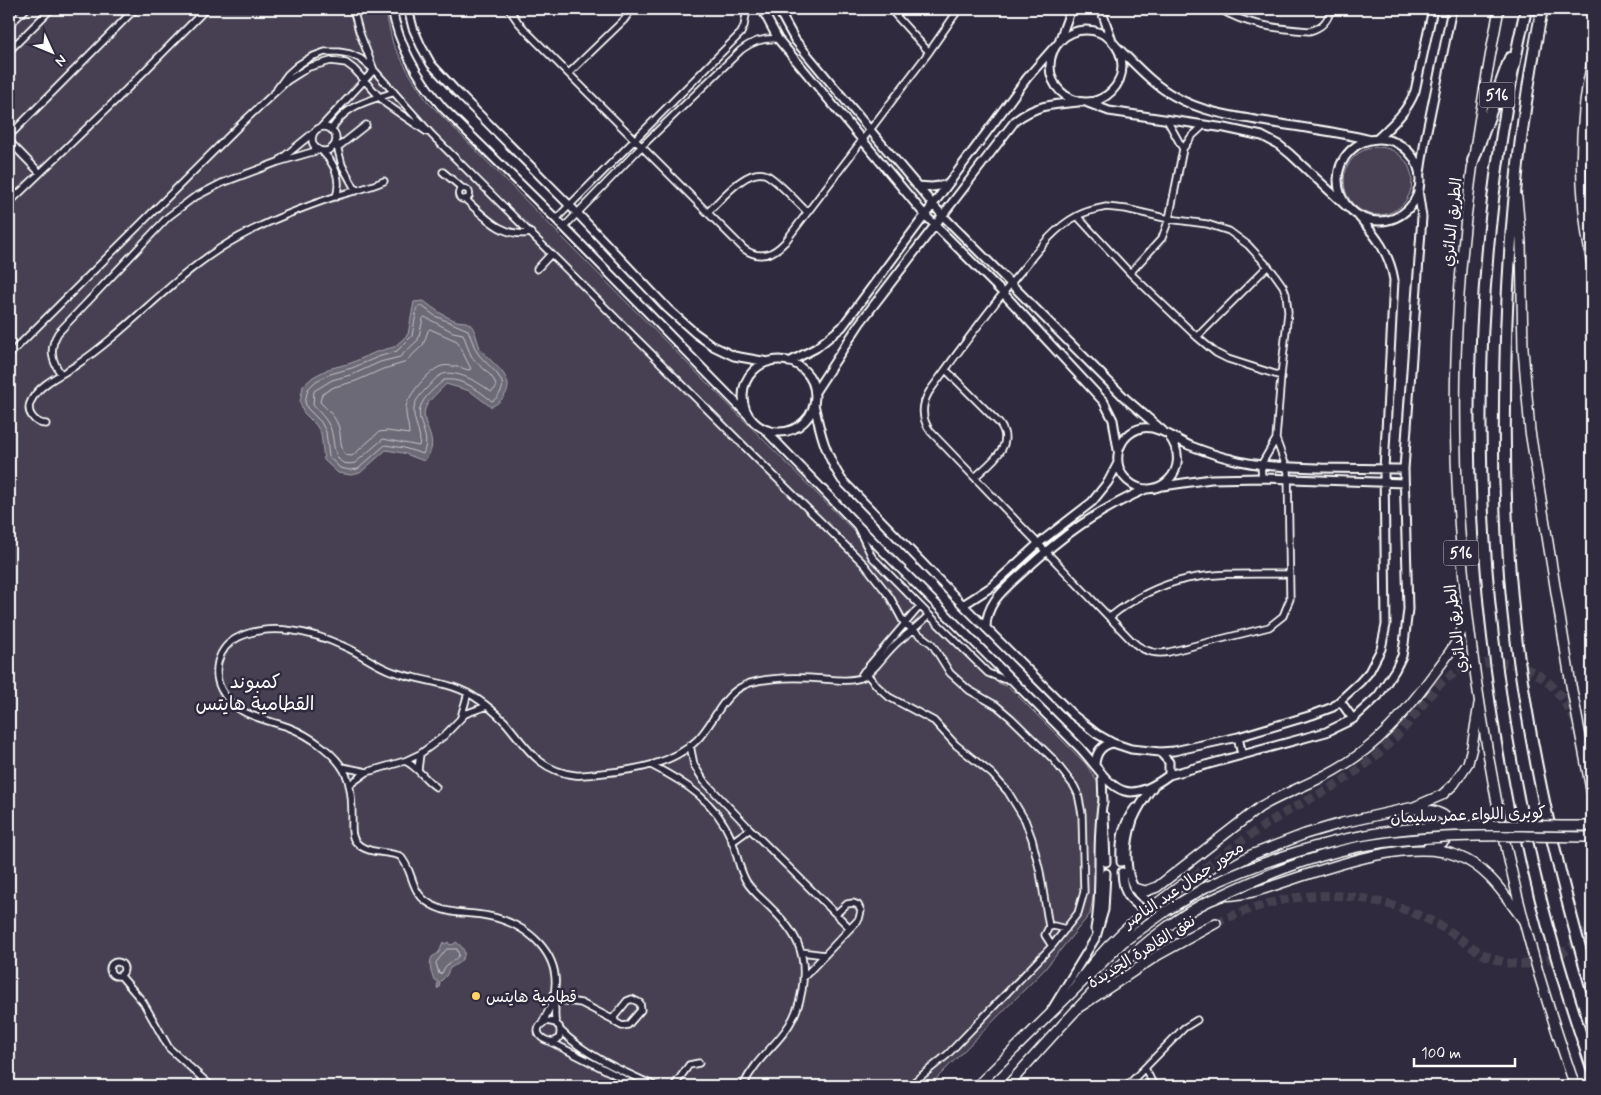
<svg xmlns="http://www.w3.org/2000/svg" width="1601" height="1095" font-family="Mynerve,'Playpen Sans Arabic',sans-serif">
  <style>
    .green { fill: #464152; stroke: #a2a0a8 }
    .water { fill: #6d6a77; stroke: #a7a6ad }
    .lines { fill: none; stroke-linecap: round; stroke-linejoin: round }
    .shore { stroke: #c5c3c9; stroke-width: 1 }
    .trunk-tunnel { stroke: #443f50; stroke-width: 9; stroke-dasharray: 9 4.5; stroke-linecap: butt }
    .minor-casing { stroke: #fff; stroke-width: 9 }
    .tertiary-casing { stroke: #fff; stroke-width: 11 }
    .primary-casing { stroke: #fff; stroke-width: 12 }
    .trunk-casing { stroke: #fff; stroke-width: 12 }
    .motorway-casing { stroke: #fff; stroke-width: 14 }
    .minor { stroke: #2f2a3d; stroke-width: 5.5 }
    .tertiary { stroke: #2f2a3d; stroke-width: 7 }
    .primary { stroke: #2f2a3d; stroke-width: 9 }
    .trunk { stroke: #2f2a3d; stroke-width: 9 }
    .motorway { stroke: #2f2a3d; stroke-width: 10 }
    .primary-bridge-casing { stroke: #fff; stroke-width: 12; stroke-linecap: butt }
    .primary-bridge { stroke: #2f2a3d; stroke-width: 9 }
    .poi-dot { fill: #ffd166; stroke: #2f2a3d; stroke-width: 2 }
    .labels { text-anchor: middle; stroke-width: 5; stroke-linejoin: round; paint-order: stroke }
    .shield { fill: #2f2a3d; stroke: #c1bfc5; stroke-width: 1 }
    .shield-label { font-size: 15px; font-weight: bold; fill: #fff }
    .street-label { font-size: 16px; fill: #fff; stroke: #2f2a3d }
    .poi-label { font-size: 16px; fill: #fff; stroke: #2f2a3d; text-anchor: start }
    .quarter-label { font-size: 19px; fill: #fff; stroke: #2f2a3d }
  </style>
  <rect width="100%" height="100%" fill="#2f2a3d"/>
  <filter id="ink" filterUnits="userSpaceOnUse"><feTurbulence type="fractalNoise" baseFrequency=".02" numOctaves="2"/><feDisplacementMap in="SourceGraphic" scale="10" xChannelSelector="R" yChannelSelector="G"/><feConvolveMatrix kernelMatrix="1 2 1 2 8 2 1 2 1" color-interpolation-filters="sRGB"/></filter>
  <g filter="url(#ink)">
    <path class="green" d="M9,9H385L393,44L409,73L427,101L856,533L862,547L996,682L1009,687L1086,764L1099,785L1100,860L1090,914L1044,970L929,1086H9Z
      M1344 181a34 34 0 1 1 68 0a34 34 0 1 1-68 0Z"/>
    <path class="water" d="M424,301C434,309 445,317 457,321C461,322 465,321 468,323C477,328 476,343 482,351C491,363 517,378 505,395C501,401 497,404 491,407L470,391L446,384C440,391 428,400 425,409C420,427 443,441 424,461L403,453L386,450L360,473L351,475L338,473L324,460L321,433L316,425L303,412L300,402L303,386L313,377L328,369L351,363L376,352L394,347L402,340L408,334L414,302Z
      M443,942L445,944L448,942L450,945L454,944L456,942C472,953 462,962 450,968L446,976L440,982L439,988H437L438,982C431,979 428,964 432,957C434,955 437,955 439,952C441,949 442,945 443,942Z"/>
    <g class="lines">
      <path class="shore" d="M422,306L435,316L468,330C471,337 473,345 477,352C483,363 511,379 500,393C498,397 496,399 492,401C478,390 463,378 444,380C436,387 423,397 420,408C416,424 432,435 423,454L404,448L385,445L358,469L350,470L340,468L329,457L326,432L321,422L307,408L305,402L308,389L316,381L330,374L352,368L378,357L397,351L412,336L417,308Z
        M425,317L453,332L463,334C466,341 468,350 472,357C479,367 496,375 496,388L491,392C481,383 454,368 441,375C436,377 431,384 427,388C422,393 415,400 414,408C412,421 423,434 419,446L383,439L355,463C330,469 336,440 330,427C326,418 319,412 313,405L314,391L332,380L354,374L380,362L400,357L418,340L423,319Z
        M430,329L457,341L471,369L469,370C461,368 450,364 442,366C430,369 408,395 406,407C405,416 409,425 409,434L387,431L379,432L352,456L346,455C340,449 341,437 339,428C336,417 328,410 320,402L322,394L334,387L356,381L383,369L404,363L423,345L428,331Z
        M447,949H457L459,955C453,964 447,960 442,973L439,974L436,963Z"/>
      <path class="trunk-tunnel" d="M1183,884C1216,860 1248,835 1283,814C1308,799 1334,788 1358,770C1377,756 1395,739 1410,721C1421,708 1429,694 1441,683C1471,656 1519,656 1549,683C1562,695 1570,712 1579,727
        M1216,923C1267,899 1320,888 1375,901C1399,906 1421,915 1442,927C1460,937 1475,952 1494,959C1531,973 1573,957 1592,923"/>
      <g class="minor-casing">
        <path id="minor" d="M509,9L518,22L530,35L744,249C760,260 773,255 785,242L929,52L959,9
          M890,9L929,52
          M1220,9C1245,25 1280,29 1309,31C1322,28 1328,21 1331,9
          M9,25L26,9
          M9,51L51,9
          M569,73L624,20L632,9
          M277,89L288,74L298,65L311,57L325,52H339L350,54L361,59L374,70L432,135L752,454L865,565L890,597L904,623L932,644L950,673L969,690L997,706L1011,718L1053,759L1074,786L1078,794L1082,814L1084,892L1078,913L1052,946L947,1055L909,1086
          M1167,120L1183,149
          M312 139a12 12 0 1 1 24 0a12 12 0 1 1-24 0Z
          M320,128L374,70L359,31L353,9
          M331,130C347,103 368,102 394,92
          M9,136L135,9
          M9,141L40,173
          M336,142L342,165L356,191
          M337,148L366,125
          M322,151C335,164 342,179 336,197
          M281,159L313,133
          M443,172L462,188
          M9,188L16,196
          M458.5 194a5.5 5.5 0 1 1 11 0a5.5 5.5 0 1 1-11 0Z
          M465,199C485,217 502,238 531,233
          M9,203L116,100L206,9
          M1106,207L1126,209L1169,219L1207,224L1229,231L1248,245L1273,272L1283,286L1286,294L1288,312L1281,376L1276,439L1288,472L1290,599L1283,616L1269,627L1169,652C1154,655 1142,651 1131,640L931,432C921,419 921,406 929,392C959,351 989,309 1022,270C1038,250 1054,228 1077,216C1086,211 1096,209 1106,207Z
          M708,212C721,200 747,166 767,175C779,182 797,202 807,212
          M1077,216L1130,273L1197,337L1216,353L1228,359L1281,376
          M556,219L741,33L744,26L747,9
          M564,227L642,146L741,50C753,41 763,38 778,39
          M537,269L551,254
          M1130,273L1162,238L1169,219L1183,149L1191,137L1204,125
          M1197,337L1268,266
          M9,355L242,123L287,81L309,67L331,61L346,63L354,69L386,104L427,132
          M946,370L999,423C1017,445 990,463 975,477
          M61,374C51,360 49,348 58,333L168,217L193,198L222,183L278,162L319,150
          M46,424C35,424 25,412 31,401C39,384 61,375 75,366C133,327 178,270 239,237C270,220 304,207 337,196C353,191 369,188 384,181
          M1262,478L1261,465L1276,439
          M857,526L872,557L929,615L988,673L1003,679L1011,680
          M1110,617C1170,569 1217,574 1289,574
          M864,671L877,686L889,697L934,721L956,745L992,774L1008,792L1025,820L1032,839L1040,872L1049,927L1045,935L1052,946
          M862,674L920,606
          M461,717L468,693
          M690,745L694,765L704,781L750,829L850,928
          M405,761C418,767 424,779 436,787
          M651,765C685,782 716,802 731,838C737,852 738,867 746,881C752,891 761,898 769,906C796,932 808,952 802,990C794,1039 761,1047 743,1086
          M342,767L367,772
          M418,770L420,754
          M349,785L367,772L405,761L420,754L444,736L465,714L487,706
          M732,842L750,829
          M1049,927L1054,926L1066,929
          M801,952L825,955
          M110 969a7 7 0 1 1 14 0a7 7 0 1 1-14 0Z
          M120,975L143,1002L169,1048L211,1086
          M803,978L859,919L861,911L858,905L853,903L847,904L836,914
          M553,999C557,1007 553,1016 556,1023C559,1029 559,1023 560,1030C563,1055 520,1033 547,1021L556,1023
          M553,999L581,1003L614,1020
          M632,999L640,1003L641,1010L628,1025L622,1026L615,1022L614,1017L627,1001Z
          M542,1023C546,1016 551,1007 553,999C565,955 527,923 488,916C471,912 452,915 436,907C408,895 416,873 400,856C387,851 367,854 357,843C351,838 352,829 352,822C352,807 352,791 347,777C339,755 309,735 288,727C262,718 235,716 221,689C217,681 216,671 218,662C221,651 228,642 239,637C271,622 313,632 343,646C361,653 375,666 394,672C423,682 453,681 479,700C488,706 497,714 505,722C526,746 538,771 575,775C584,776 594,774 603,773C635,770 673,764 697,740C716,721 722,692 750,683C773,676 800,677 824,679C836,680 851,682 863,677C868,675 872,670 876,666C883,658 890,649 899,641C909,633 919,625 929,615
          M560,1030C586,1056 622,1071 655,1086
          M551,1042L637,1086
          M1145,1068L1154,1086
          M674,1086L689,1065L699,1063
          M1127,1086L1184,1028L1197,1020"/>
      </g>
      <g class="tertiary-casing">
        <path id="tertiary" d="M392,9C399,46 419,80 443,108L556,219L749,416
          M408,9L413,28L421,46L431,64L455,90L577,213L668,309L695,333L713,346L734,356L768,362
          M762,9L778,39L924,214L1003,293L1104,402L1113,420L1118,450
          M778,9L795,40L870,130L942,215L1126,399L1163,431
          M1101,9L1112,41
          M1050 66a36 36 0 1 1 72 0a36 36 0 1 1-72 0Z
          M1060,39L1071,9
          M1117,47C1135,64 1152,84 1174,96C1202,112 1232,116 1262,121C1298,127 1335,131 1371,140
          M1088,103L1109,111L1225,128L1262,136L1279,145L1290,154L1348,208
          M1377,139C1393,124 1407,112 1415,91L1433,9
          M1338 180a41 41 0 1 1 82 0a41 41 0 1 1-82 0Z
          M1420,173L1425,140L1452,9
          M917,186L932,187L946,185
          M743 396a36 36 0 1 1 72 0a36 36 0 1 1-72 0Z
          M789,362L816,348L842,327L1027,78L1055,46
          M815,392L860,323L1015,121C1036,105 1053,104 1078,102
          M814,404C820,432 826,456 842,480L963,605L1073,715L1097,734L1113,743L1131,749L1160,752L1174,751L1238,737L1312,715L1333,707L1360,682L1369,672L1381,649L1386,625L1384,469L1394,280C1390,254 1376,236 1359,217
          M765,430L856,524L1080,748C1111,782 1120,812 1169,775L1326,732L1353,719L1378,696L1395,670L1402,656L1404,644L1408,609L1404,469L1422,217L1418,190
          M1169,436C1195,470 1155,505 1128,481C1109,465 1118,433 1142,428C1158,425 1176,440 1191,446C1204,451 1217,456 1231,459C1260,467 1291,467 1321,468C1349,468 1377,469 1404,469
          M1163,486L1211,479L1262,478L1404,483
          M963,605L991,587L1039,543L1092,502L1108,482L1118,463
          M986,628C986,602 1005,589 1023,572C1064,534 1095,512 1146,489
          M1341,702L1353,719
          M1238,737L1242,755
          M1160,752L1169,762V775
          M1095,764C1096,753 1101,745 1113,743
          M1102,776L1103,803
          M1153,787C1145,797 1138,808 1133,820C1124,848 1121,895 1156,904
          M1104,816L1106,862
          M1121,862C1120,841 1122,825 1135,808
          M1122,872C1123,895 1129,899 1146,912
          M1095,929C1103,887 1095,844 1103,800
          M1052,1009L1096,937L1104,910L1106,873"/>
      </g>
      <g class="primary-casing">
        <path id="primary" d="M1412,809C1420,810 1431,809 1439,813C1452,817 1453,834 1443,842C1439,845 1433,846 1428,848
          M977,1086L1123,942L1166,911L1204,888L1226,869L1251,855L1305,834L1342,823L1414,807L1442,795L1454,784L1468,763L1472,747L1479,704
          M1007,1086C1058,1031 1106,971 1167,927C1182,916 1199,904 1216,898C1221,895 1228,896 1234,895C1242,894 1249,893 1257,891C1309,875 1405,835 1458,856C1489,868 1505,896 1524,921"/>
      </g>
      <g class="trunk-casing">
        <path id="trunk" d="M1499,9C1477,124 1459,240 1456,358C1452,486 1464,614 1486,741C1498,815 1514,889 1535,961C1547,1003 1561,1045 1575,1086
          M1592,62C1577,128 1579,198 1592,265
          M1517,198L1521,242L1523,349L1530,431L1571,685L1592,795
          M1134,888L1146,891L1157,887L1260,807C1284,793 1311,784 1335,770C1377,747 1405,713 1433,675C1447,656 1461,640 1466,616
          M1071,993C1100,947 1140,915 1183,884
          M1081,1006L1158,955L1216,923"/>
      </g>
      <g class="motorway-casing">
        <path id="motorway" d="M1526,9C1463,282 1467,572 1528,845C1544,921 1567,995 1592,1068
          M1542,9C1516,139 1505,273 1505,405C1504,485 1507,565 1517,645C1532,761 1559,878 1592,990
          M1473,161L1510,58"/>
      </g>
      <use href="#minor" class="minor"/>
      <use href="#tertiary" class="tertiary"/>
      <use href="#primary" class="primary"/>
      <use href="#trunk" class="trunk"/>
      <use href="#motorway" class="motorway"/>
      <g class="primary-bridge-casing">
        <path id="primary-bridge" d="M1204,888C1266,859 1331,838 1399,830C1463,823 1528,826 1592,826
          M1218,897C1263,876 1308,857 1357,847C1434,832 1514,836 1592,837"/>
      </g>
      <use href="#primary-bridge" class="primary-bridge"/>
    </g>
  </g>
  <circle class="poi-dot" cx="476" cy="996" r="5"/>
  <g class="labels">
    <g class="shield">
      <rect x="1479.5" y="82.5" width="35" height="25" rx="4"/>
      <rect x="1443.5" y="540.5" width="35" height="25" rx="4"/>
    </g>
    <g class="shield-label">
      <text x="1497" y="100">516</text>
      <text x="1461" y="558">516</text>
    </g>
    <g class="street-label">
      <text transform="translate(1451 222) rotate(-84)" y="6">الطريق الدائري</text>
      <text transform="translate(1455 629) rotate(-97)" y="6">الطريق الدائري</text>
      <text transform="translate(1468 814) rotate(-2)" y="6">كوبرى اللواء عمر سليمان</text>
      <text transform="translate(1183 884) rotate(-34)" y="6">محور جمال عبد الناصر</text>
      <text transform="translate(1141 951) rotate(-32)" y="6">نفق القاهرة الجديدة</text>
    </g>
    <g class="poi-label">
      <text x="486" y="1002">قطامية هايتس</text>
    </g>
    <g class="quarter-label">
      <text x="255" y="688">كمبوند<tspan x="255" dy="22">القطامية هايتس</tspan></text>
    </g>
  </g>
  <rect width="1601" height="1095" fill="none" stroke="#2f2a3d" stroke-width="30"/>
  <rect x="15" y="15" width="1571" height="1065" fill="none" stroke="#fff" stroke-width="2" filter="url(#ink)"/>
  <g transform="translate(52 52) rotate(134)" stroke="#2f2a3d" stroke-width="4" paint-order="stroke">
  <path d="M0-4L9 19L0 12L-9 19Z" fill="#ffffff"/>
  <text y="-8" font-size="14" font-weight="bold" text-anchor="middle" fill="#ffffff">N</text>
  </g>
  <path d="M1414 1058v8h101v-8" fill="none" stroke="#ffffff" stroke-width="2.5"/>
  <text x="1421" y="1058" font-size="15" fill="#ffffff" stroke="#2f2a3d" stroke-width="4" paint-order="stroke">100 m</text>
</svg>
